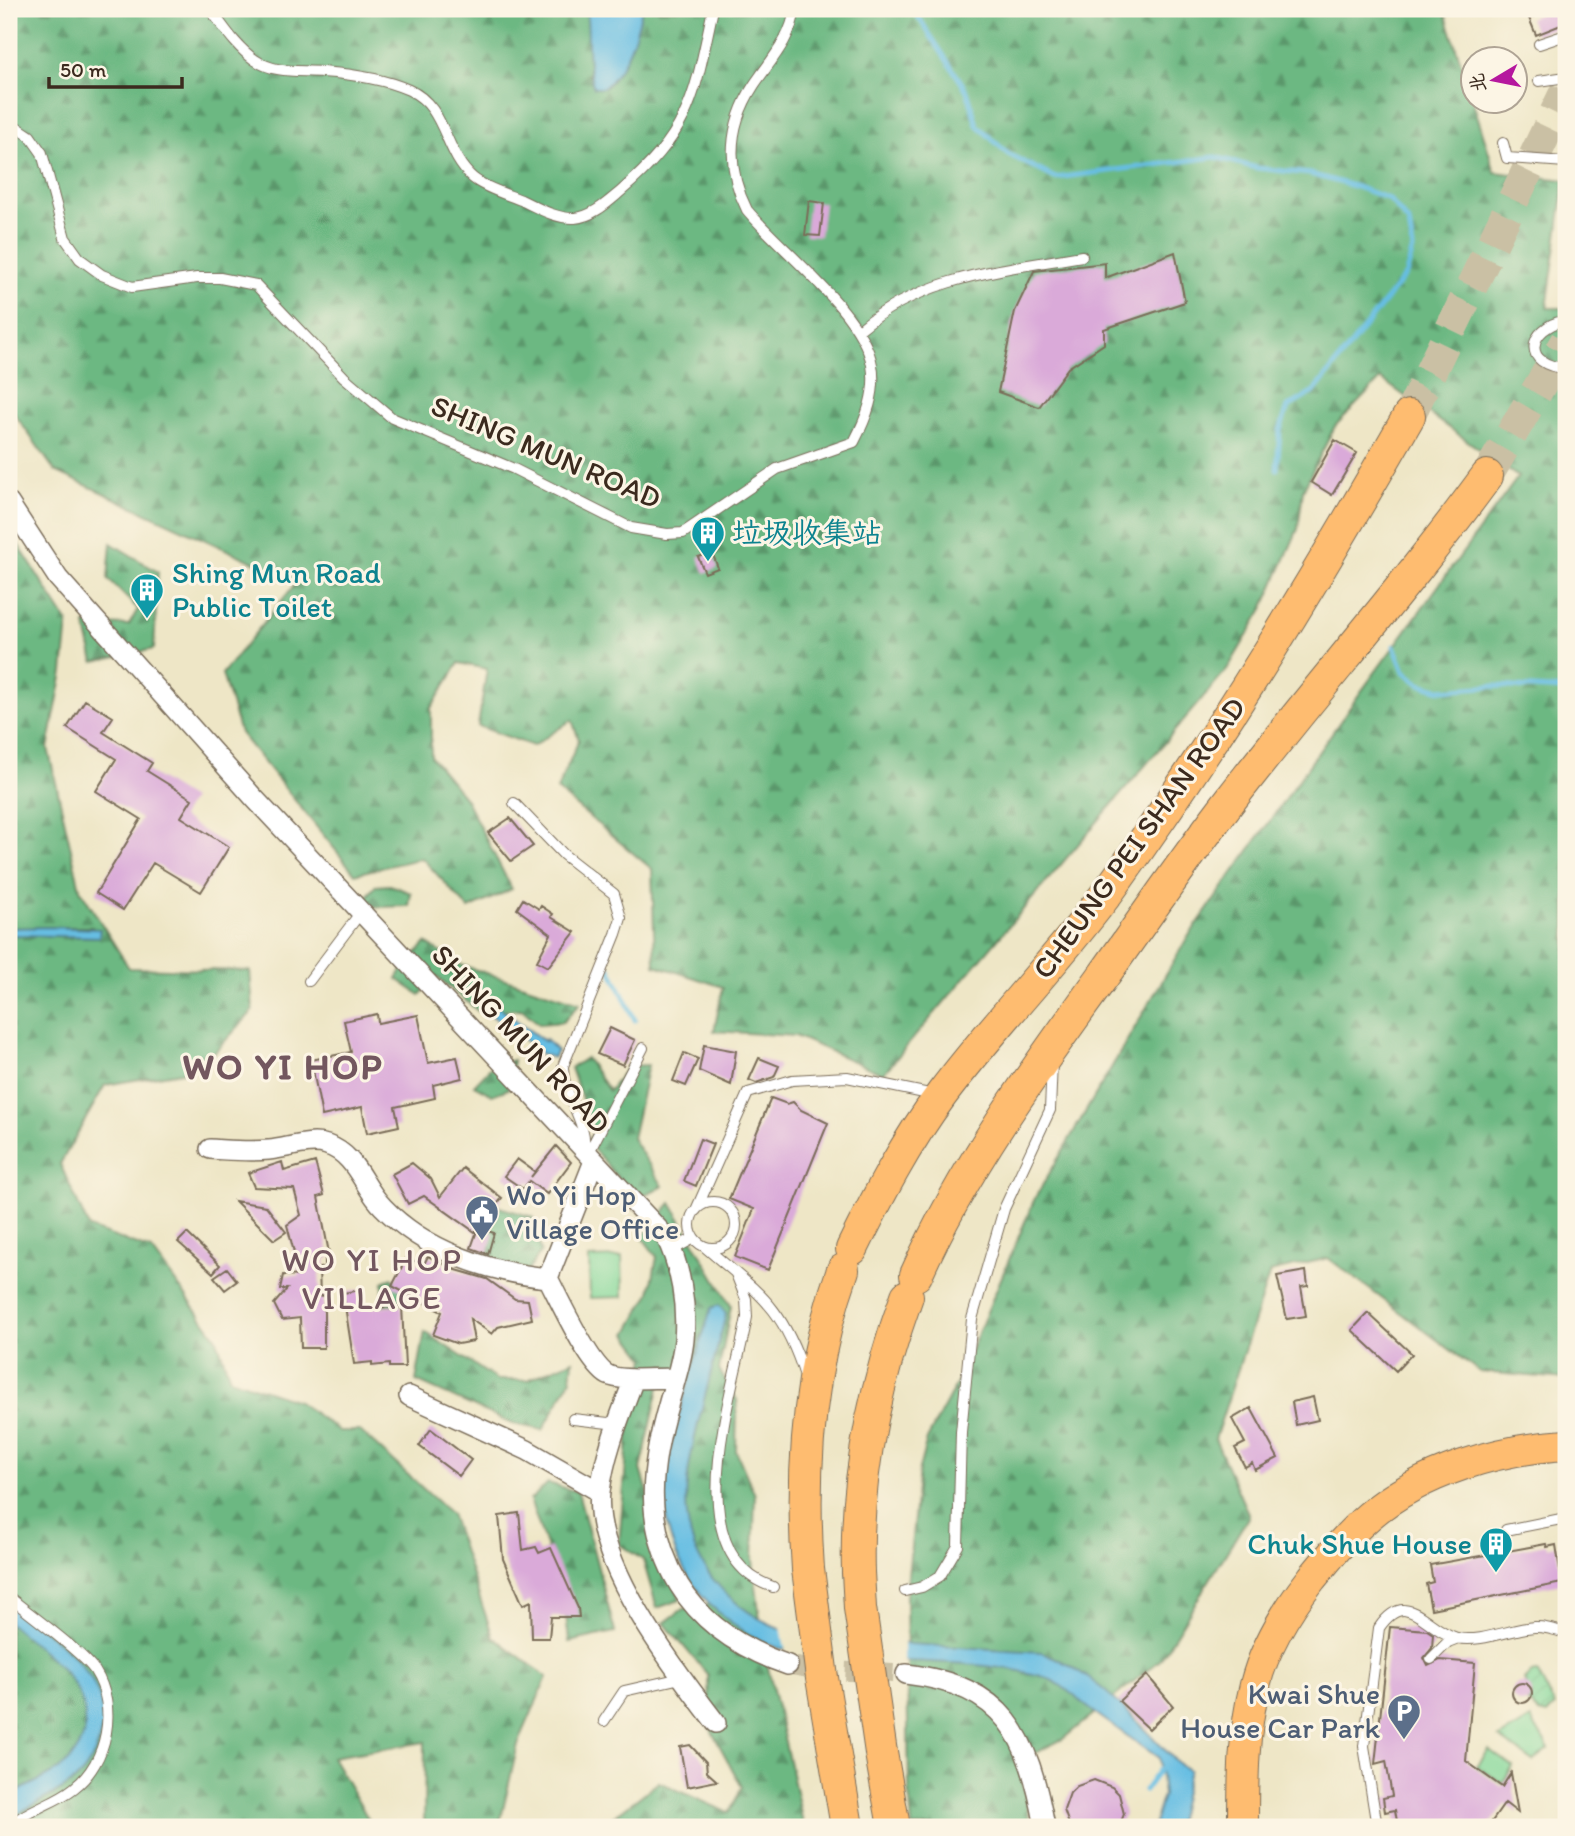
<svg xmlns="http://www.w3.org/2000/svg" width="1575" height="1836" font-family="Itim,'LXGW WenKai TC',sans-serif">
  <style>
    .forest { fill: url(#forest-firs); stroke: #547150; stroke-width: 2 }
    .park { fill: #85d89a; stroke: #60815c; stroke-width: 2 }
    .garden { fill: url(#garden-furrows); stroke: #60815c; stroke-width: 2 }
    .water { fill: #66bee3; stroke: #507480; stroke-width: 2 }
    .pier { fill: #eee6c6 }
    .lines { fill: none; stroke-linecap: round; stroke-linejoin: round }
    .stream { stroke: #66bee3; stroke-width: 5 }
    .building { fill: #daaad9 }
    .minor-tunnel { stroke: #cac0a4; stroke-width: 19; stroke-dasharray: 19 10; stroke-linecap: butt }
    .trunk-tunnel { stroke: #cac0a4; stroke-width: 32; stroke-dasharray: 32 16; stroke-linecap: butt }
    .service-casing { stroke: #7a6c59; stroke-width: 12 }
    .minor-casing { stroke: #7a6c59; stroke-width: 22 }
    .primary-casing { stroke: #7a6c59; stroke-width: 32 }
    .trunk-casing { stroke: #7a6c59; stroke-width: 34 }
    .service { stroke: #fff; stroke-width: 10 }
    .minor { stroke: #fff; stroke-width: 19 }
    .primary { stroke: #febc70; stroke-width: 30 }
    .trunk { stroke: #febc70; stroke-width: 32 }
    .trunk-bridge-casing { stroke: #7a6c59; stroke-width: 34; stroke-linecap: butt }
    .trunk-bridge { stroke: #febc70; stroke-width: 32 }
    .labels { text-anchor: middle; stroke-width: 6; stroke-linejoin: round; paint-order: stroke }
    .street-label { font-size: 30px; fill: #3b2a1e; stroke: #fcf5e5 }
    .culture-label { font-size: 30px; fill: #0d838f; stroke: #fcf5e5; text-anchor: start }
    .service-label { font-size: 30px; fill: #4e5e75; stroke: #fcf5e5; text-anchor: start }
    .quarter-label { font-size: 33px; letter-spacing: 2px; fill: #73575f; stroke: #fcf5e5 }
    .district-label { font-size: 37px; font-weight: bold; letter-spacing: 2px; fill: #73575f; stroke: #fcf5e5 }
  </style>
  <defs>
    <pattern id="forest-firs" width="22" height="20" patternUnits="userSpaceOnUse" patternTransform="scale(1.75)"><rect width="22" height="20" fill="#6cb882"/><path d="M5 1l3.5 6h-7zM16 11l3.5 6h-7z" fill="#5a966a"/></pattern>
    <pattern id="garden-furrows" width="10" height="10" patternUnits="userSpaceOnUse" patternTransform="scale(1.75)"><rect width="10" height="10" fill="#85d89a"/><path d="M-1 1l2-2M0 10L10 0M9 11l2-2" fill="none" stroke="#74ba84"/></pattern>
  </defs>
  <rect width="100%" height="100%" fill="#fcf5e5"/>
  <filter id="ink" filterUnits="userSpaceOnUse"><feTurbulence type="fractalNoise" baseFrequency=".0143" numOctaves="2"/><feDisplacementMap in="SourceGraphic" scale="14" xChannelSelector="R" yChannelSelector="G"/><feConvolveMatrix kernelMatrix="1 2 1 2 8 2 1 2 1" color-interpolation-filters="sRGB"/></filter>
  <filter id="wash" filterUnits="userSpaceOnUse"><feTurbulence type="fractalNoise" baseFrequency=".00686" numOctaves="4" result="noise"/><feDisplacementMap in="SourceGraphic" scale="28" xChannelSelector="R" yChannelSelector="G"/><feGaussianBlur stdDeviation="1.57" result="paint"/><feColorMatrix in="noise" values="0 0 0 0 0 0 0 0 0 0 0 0 0 0 0 0 0 1.4 0 .05"/><feComposite in="paint" operator="in"/></filter>
  <g filter="url(#wash)">
    <rect width="100%" height="100%" fill="#eee6c6"/>
    <path class="forest" d="M9,9H586L590,34L589,75L604,88C626,68 636,38 642,9H1444L1495,172L1565,180L1547,308H1566V1379L1480,1372L1328,1258L1270,1272L1215,1439L1249,1516L1160,1660L1063,1739L1019,1761L1031,1827H912L909,1789L906,1596L919,1469L927,1439L957,1383L1035,1198L1186,940L1360,693L1518,477L1381,379L1335,426L1303,490L1298,529L1264,607L1228,668L883,1074L795,1036L714,1031L723,987L655,965L652,869L557,790L579,740L572,720L533,746L478,726L487,669L459,663L431,708V757L465,798L512,889L469,909L422,858L355,874L240,733L222,674L297,582L55,471L9,406Z
      M9,530L68,623L63,672L48,748L80,889L129,968L250,971L253,1011L199,1069L105,1085L60,1164L89,1228L152,1250L216,1337L230,1378L297,1401L339,1431H360L451,1514L493,1637L547,1677L518,1744L499,1827H424L425,1742L332,1757L373,1827H9V935L99,937L92,927L9,928Z
      M111,543L158,572L154,649L94,662L85,624L129,625L138,609L108,579Z
      M390,885L411,893L409,906L378,907L362,903L375,886Z
      M426,943L458,964L580,1003L563,1022L539,1024L522,1009L478,1011L436,976L420,995L397,979L403,968Z
      M586,1058L609,1091L628,1066L648,1065L632,1138L663,1186L635,1199L587,1141L594,1133L571,1068Z
      M513,1060L508,1089L492,1095L474,1085L490,1068Z
      M671,1203L731,1306L719,1370L737,1400L736,1451L755,1495L753,1560L760,1620L757,1619L804,1827H600L659,1782L729,1813L742,1787L709,1726L708,1675L664,1623L683,1609L715,1604L670,1521L666,1457L690,1376L664,1365L641,1469L680,1600L657,1608L643,1560L619,1544L629,1429L645,1358L627,1334L650,1293L657,1257L642,1237Z
      M492,1205L533,1217L541,1252L518,1285L475,1264Z
      M392,1278L401,1288L399,1304L383,1305V1282Z
      M425,1332L497,1380H528L573,1360L571,1379L543,1430L513,1424L416,1381Z
      M548,1483L578,1492L615,1632L569,1642L564,1597L530,1500Z"/>
    <path class="park" d="M622,1257L623,1297L590,1298L589,1258Z
      M1531,1719L1549,1749L1533,1761L1499,1738Z
      M1489,1750L1513,1767L1502,1783L1477,1766Z"/>
    <path class="garden" d="M1537,1672L1555,1706L1547,1715L1539,1713L1528,1702L1532,1695L1524,1680L1531,1673Z"/>
    <path class="water" d="M586,9H642C636,38 626,68 604,88H594C585,64 590,35 586,9Z
      M50,927L100,929L99,937L9,935V928Z
      M493,1003L544,1041L545,1039L557,1051L553,1058L537,1052L538,1050L487,1012Z
      M719,1305L726,1314C718,1346 710,1377 702,1408C684,1479 669,1543 731,1598C755,1620 780,1630 811,1638L1042,1652C1098,1673 1139,1725 1181,1766L1189,1770L1176,1827H1153L1163,1795L1159,1758C1136,1742 1113,1726 1090,1709C1073,1696 1059,1680 1037,1675C986,1662 927,1662 874,1660C853,1659 830,1661 810,1657C724,1640 655,1569 666,1477C673,1420 695,1363 711,1308Z
      M9,1602C50,1637 120,1677 99,1741C95,1755 89,1767 78,1778C58,1796 30,1803 9,1820V1797C26,1785 49,1778 65,1764C75,1756 84,1740 85,1727C88,1678 42,1652 9,1623Z"/>
    <path class="pier" d="M781,1627L812,1634L903,1640V1664L812,1661L786,1654Z"/>
    <g class="lines">
      <path class="stream" d="M913,9L967,91L977,125L1008,154L1055,178L1215,157L1257,168L1310,174L1357,187L1389,199L1409,223L1413,249L1406,274L1314,392L1288,407L1280,430L1277,469
        M1394,646L1404,671L1420,684L1441,690L1495,686L1566,690
        M610,968L635,1020
        M1144,1791L1160,1769L1164,1768"/>
    </g>
    <g id="blocks">
      <path class="building" d="M1552,9H1566V23L1536,35L1529,18Z
        M809,201L824,203L820,236L805,235Z
        M1175,252L1185,302L1104,329V344L1068,368L1039,407L998,392L1015,311L1034,271L1105,263V278Z
        M1335,440L1357,453L1332,495L1311,482Z
        M712,552L718,568L705,573L698,557Z
        M85,700L113,717L103,732L152,763L147,771L192,799L181,817L229,847L201,892L153,863L123,910L96,893L141,819L96,791L116,759L67,728Z
        M510,818L533,846L511,861L488,833Z
        M523,899L539,909L541,906L553,914L551,917L575,932L548,967L537,961L551,934L517,909Z
        M377,1014L378,1023L418,1015L428,1063L457,1057L462,1078L433,1085L435,1098L395,1107L399,1126L367,1133L362,1107L322,1116L311,1060L351,1052L344,1021Z
        M610,1028L635,1040L623,1065L597,1054Z
        M704,1045L736,1051L731,1085L699,1071Z
        M684,1053L698,1059L686,1086L673,1081Z
        M759,1058L779,1066L774,1077L756,1083L749,1080Z
        M771,1098L787,1104L793,1102L801,1110L828,1123L768,1270L735,1257L754,1209L729,1199Z
        M700,1139L713,1144L696,1186L684,1181Z
        M556,1146L571,1162L547,1194L529,1181L523,1189L504,1176L517,1159L535,1172L531,1177Z
        M282,1162L284,1171L315,1162L324,1195L318,1197L330,1258H325V1267L319,1268L320,1296L324,1295V1348H301L300,1318L282,1320L274,1304L287,1289H280L283,1275L300,1276L287,1225L301,1215L294,1189L254,1187L248,1173Z
        M412,1163L431,1179L440,1197L463,1168L502,1198L478,1228L494,1233L488,1254L471,1248L478,1228L475,1232L424,1196L408,1204L392,1174Z
        M235,1201L266,1206L286,1232L274,1240Z
        M187,1233L220,1265L213,1273L178,1242Z
        M428,1256L453,1269L487,1279L515,1299L528,1300L532,1319L498,1327L492,1334L470,1319L474,1341L458,1344L433,1335L442,1312L392,1286L407,1257L423,1266Z
        M227,1268L237,1281L225,1290L214,1277Z
        M1306,1271L1308,1286L1301,1287L1306,1316L1287,1319L1277,1276Z
        M360,1290L363,1308L402,1306L405,1367H389V1364L372,1366V1362L354,1364L343,1293Z
        M1368,1313L1412,1354L1396,1371L1352,1330Z
        M1313,1397L1318,1420L1296,1425L1292,1402Z
        M1251,1408L1278,1458L1255,1470L1252,1463L1245,1467L1235,1448L1245,1443L1232,1419Z
        M431,1429L471,1460L459,1476L419,1446Z
        M519,1513L523,1550L536,1547L539,1553L551,1548L578,1608L579,1617H551L549,1638H532L531,1601L523,1605L503,1559L499,1516Z
        M1546,1544L1547,1547L1556,1545L1562,1583L1431,1609L1426,1584L1433,1582L1430,1565Z
        M1390,1627L1427,1630L1433,1634L1432,1648L1424,1658L1428,1666L1440,1660L1475,1663L1466,1761L1502,1787L1511,1773L1518,1813L1505,1803L1488,1827H1398L1395,1810L1385,1812L1383,1798L1392,1796L1386,1761L1375,1764Z
        M1147,1675L1173,1706L1149,1729L1119,1701Z
        M1512 1693a10 10 0 1 1 20 0a10 10 0 1 1-20 0Z
        M690,1745L706,1762L707,1772L717,1781L687,1787L680,1747Z
        M1094,1780L1112,1787L1119,1794L1124,1814L1119,1827H1070L1064,1810L1070,1793L1077,1786Z"/>
    </g>
  </g>
  <g filter="url(#ink)">
    <use href="#blocks" fill-opacity="0" stroke="#7a6c59" stroke-width="2"/>
    <g class="lines">
      <path class="minor-tunnel" d="M788,1665L817,1670L906,1674"/>
      <path class="trunk-tunnel" d="M1409,416L1566,91
        M1487,476L1566,341"/>
      <g class="service-casing">
        <path id="service" d="M210,9C223,26 236,47 255,60C276,74 298,70 322,72C351,74 382,78 409,90C447,107 443,152 473,178C485,188 506,194 521,200C538,208 556,219 575,218C592,217 608,202 620,192C692,130 694,97 713,9
          M1539,44L1566,35
          M1539,81L1566,77
          M9,122L30,136L42,153L65,238L80,259L102,275L132,287L197,278H220L256,285L344,377L392,418L514,469L631,528L667,534L683,533L777,469L854,442C866,419 877,392 872,365C863,312 781,251 747,210C726,168 728,125 754,85C771,60 791,39 795,9
          M1503,143L1507,158L1566,162
          M1566,320C1527,328 1521,366 1566,368
          M859,330C922,276 1002,270 1082,256
          M695,526L705,548
          M514,803L564,855L614,894L621,918L616,934L563,1066C562,1096 588,1120 584,1150
          M309,981L361,912
          M588,1154L643,1048
          M690 1225a23 23 0 1 1 46 0a23 23 0 1 1-46 0Z
          M696,1210L748,1093L792,1080L847,1077L934,1095
          M705,1247C759,1294 782,1304 805,1376
          M672,1250L694,1238
          M736,1274L746,1299L747,1317C735,1387 674,1555 773,1587
          M573,1419L617,1424
          M1506,1530L1566,1518
          M905,1591L922,1587L940,1576L958,1546L961,1432L972,1319L1004,1209L1050,1110L1052,1062
          M9,1597C27,1612 85,1654 95,1671C118,1707 108,1762 74,1788C54,1804 28,1809 9,1826
          M1431,1659L1448,1642L1458,1638
          M604,1721L624,1691L681,1678
          M1377,1827L1364,1746L1379,1628C1408,1586 1425,1630 1457,1638C1481,1643 1510,1629 1534,1627C1544,1626 1556,1630 1566,1633"/>
      </g>
      <g class="minor-casing">
        <path id="minor" d="M9,503L58,578L255,799L666,1237C681,1268 687,1305 684,1340C682,1361 675,1381 669,1402C650,1467 643,1524 679,1585C704,1626 744,1650 788,1665
          M210,1149C229,1150 249,1152 269,1150C286,1149 310,1139 327,1145C357,1155 362,1186 383,1207C425,1251 489,1272 548,1278
          M594,1161L548,1278C559,1299 589,1365 608,1375C616,1379 625,1378 634,1379C621,1414 604,1454 600,1492C592,1562 675,1670 716,1723
          M634,1379L676,1378
          M409,1396L527,1450L600,1492
          M906,1674C1006,1686 1028,1735 1045,1827"/>
      </g>
      <g class="primary-casing">
        <path id="primary" d="M1243,1827C1243,1778 1243,1733 1255,1685C1265,1645 1287,1610 1312,1578C1330,1556 1348,1534 1369,1516C1422,1471 1499,1449 1566,1445"/>
      </g>
      <g class="trunk-casing">
        <path id="trunk" d="M852,1249C878,1196 906,1142 942,1094C996,1022 1060,958 1113,885C1222,734 1317,577 1409,416
          M916,1275C964,1167 1035,1070 1104,975C1146,916 1187,856 1231,799C1315,690 1406,587 1487,476
          M808,1569C801,1470 809,1365 843,1270
          M858,1572C855,1477 875,1385 907,1296
          M822,1678L847,1827
          M881,1753L894,1827"/>
      </g>
      <use href="#service" class="service"/>
      <use href="#minor" class="minor"/>
      <use href="#primary" class="primary"/>
      <use href="#trunk" class="trunk"/>
      <g class="trunk-bridge-casing">
        <path id="trunk-bridge" d="M808,1569L822,1678
          M858,1572L860,1608L881,1753"/>
      </g>
      <use href="#trunk-bridge" class="trunk-bridge"/>
    </g>
  </g>
  <defs>
    <g id="building-pin" transform="scale(1.75)"><path d="M0 17L-7.5 6A9.5 9.5 0 1 1 7.5 6Z" fill="#0f9aa8" stroke="#fcf5e5"/><path d="M-4-6H4V6H1V3H-1V6H-4ZM-2.5-4.3h1.7v1.8h-1.7ZM.8-4.3h1.7v1.8H.8ZM-2.5-1h1.7V.8h-1.7ZM.8-1h1.7V.8H.8Z" fill="#fff"/></g>
    <g id="civic-pin" transform="scale(1.75)"><path d="M0 17L-7.5 6A9.5 9.5 0 1 1 7.5 6Z" fill="#5c6f8a" stroke="#fcf5e5"/><path d="M-.6-6.5H3V-4.5H.6V-3L4-1V1h2V6H-6V1h2V-1L-.6-3ZM-1.2 2.5V6h2.4V2.5Z" fill="#fff"/></g>
    <g id="parking-pin" transform="scale(1.75)"><path d="M0 17L-7.5 6A9.5 9.5 0 1 1 7.5 6Z" fill="#5c6f8a" stroke="#fcf5e5"/><path d="M-3.5-5.5H1a3.5 3.5 0 0 1 0 7H-1V5.5H-3.5ZM-1-3.4V-.6H.8a1.4 1.4 0 0 0 0-2.8Z" fill="#fff"/></g>
  </defs>
  <g fill-rule="evenodd">
    <use href="#building-pin" x="708" y="533"/>
    <use href="#building-pin" x="147" y="590"/>
    <use href="#civic-pin" x="482" y="1212"/>
    <use href="#building-pin" x="1496" y="1544"/>
    <use href="#parking-pin" x="1404" y="1711"/>
  </g>
  <g class="labels">
    <g class="street-label">
      <text transform="translate(546 452) rotate(23)" y="10">SHING MUN ROAD</text>
      <text transform="translate(1139 838) rotate(-54)" y="10">CHEUNG PEI SHAN ROAD</text>
      <text transform="translate(521 1039) rotate(47)" y="10">SHING MUN ROAD</text>
    </g>
    <g class="culture-label">
      <text x="732" y="543">垃圾收集站</text>
      <text x="172" y="583">Shing Mun Road<tspan x="172" dy="34">Public Toilet</tspan></text>
      <text x="1472" y="1554" text-anchor="end">Chuk Shue House</text>
    </g>
    <g class="service-label">
      <text x="506" y="1205">Wo Yi Hop<tspan x="506" dy="34">Village Office</tspan></text>
      <text x="1380" y="1704" text-anchor="end">Kwai Shue<tspan x="1380" dy="34">House Car Park</tspan></text>
    </g>
    <g class="quarter-label">
      <text x="372" y="1271">WO YI HOP<tspan x="372" dy="38">VILLAGE</tspan></text>
    </g>
    <g class="district-label">
      <text x="283" y="1079">WO YI HOP</text>
    </g>
  </g>
  <rect width="1575" height="1836" fill="none" stroke="#fcf5e5" stroke-width="35"/>
  <g transform="translate(1494 80) rotate(260)"><circle r="33" fill="#fcf5e5" stroke="#afa495" stroke-width="2"/>
  <path d="M0-5L12 26L0 18L-12 26Z" fill="#b5179e"/>
  <text y="-10" font-size="19" font-weight="bold" text-anchor="middle" fill="#3b2a1e">北</text>
  </g>
  <path d="M49 77v10h133v-10" fill="none" stroke="#3b2a1e" stroke-width="3.5"/>
  <text x="60" y="77" font-size="21" fill="#3b2a1e" stroke="#fcf5e5" stroke-width="5" paint-order="stroke">50 m</text>
</svg>
